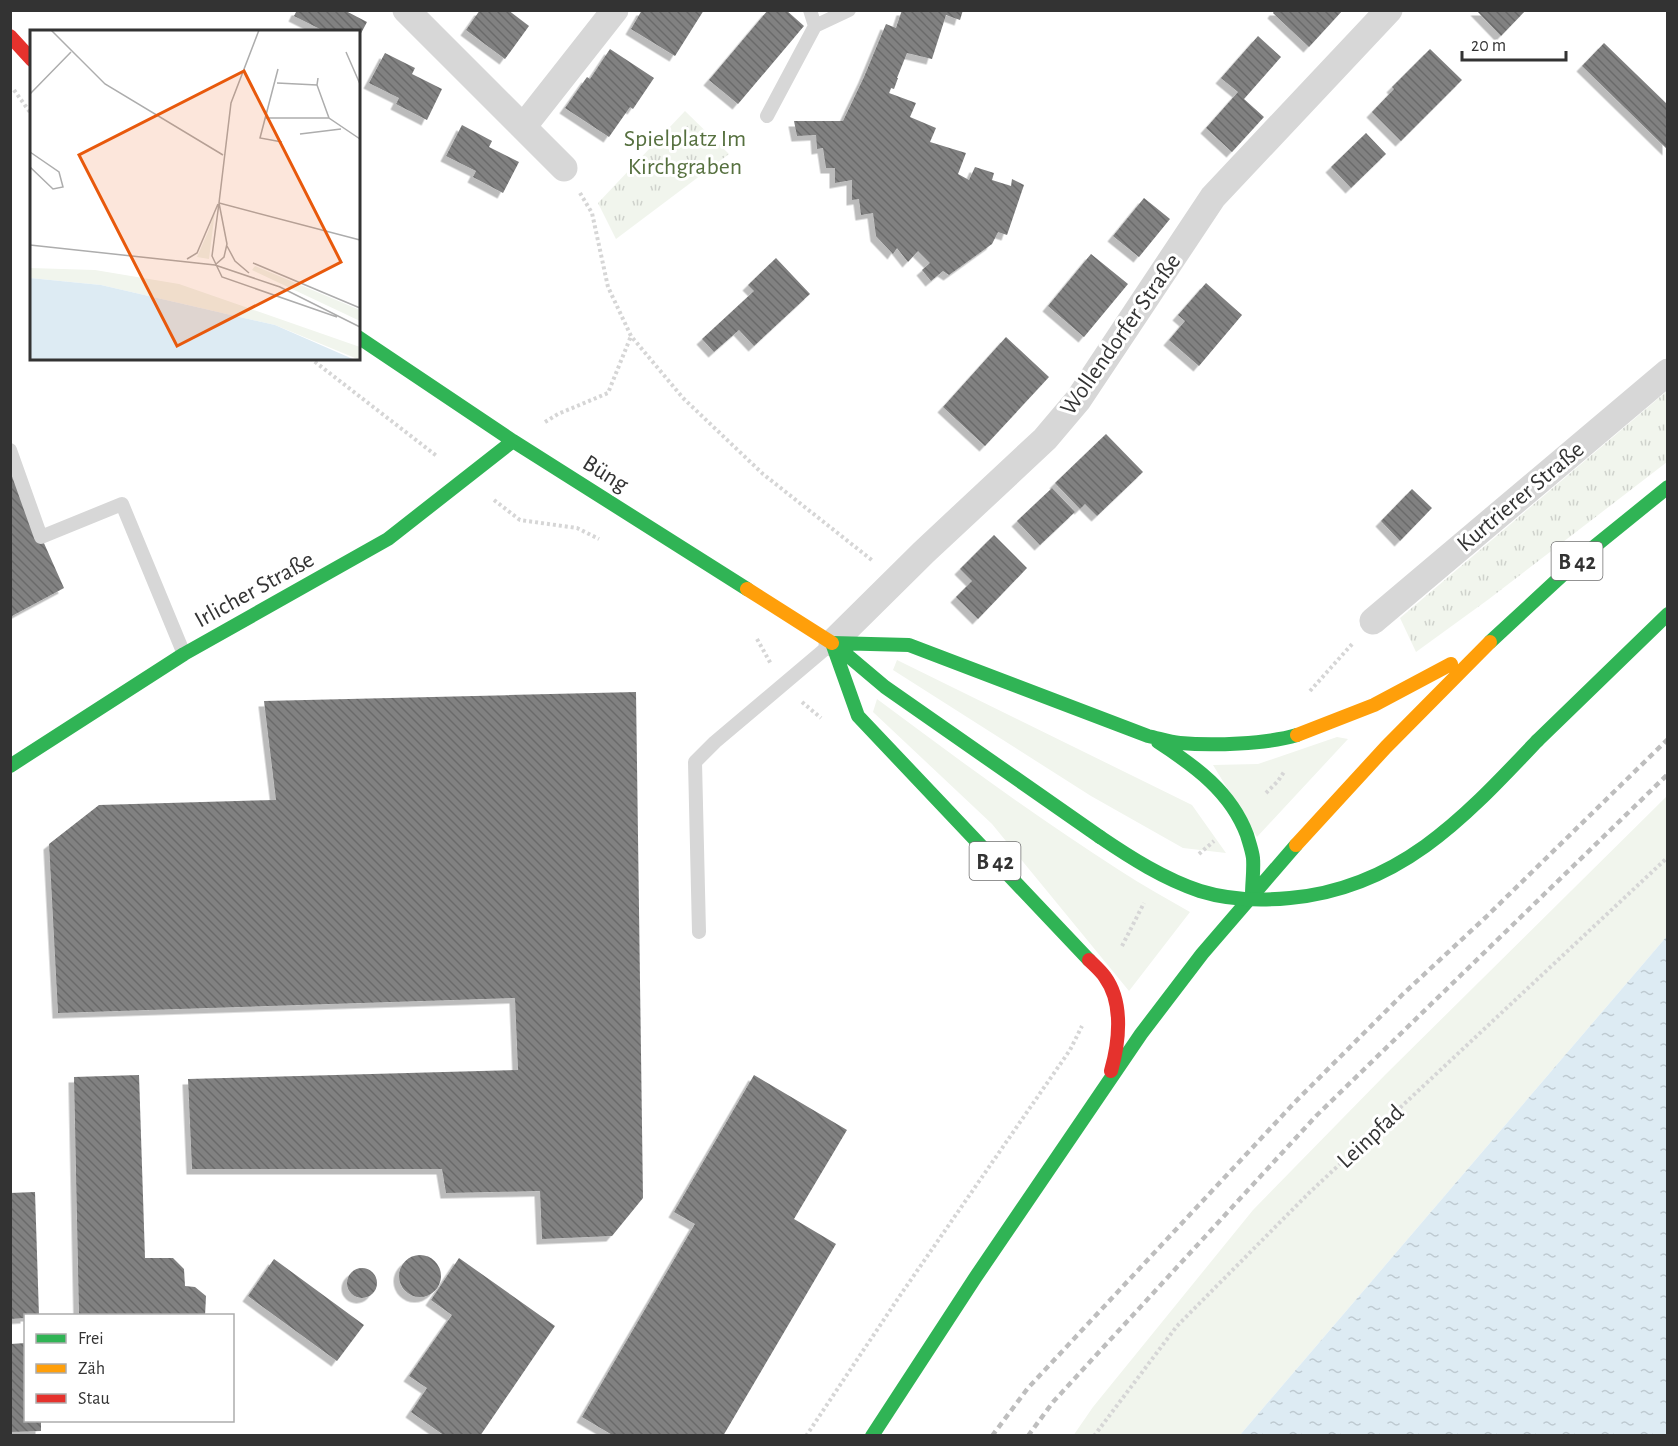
<svg xmlns="http://www.w3.org/2000/svg" width="1678" height="1446" font-family="'Alegreya Sans',sans-serif">
  <style>
    .grass { fill: #f1f5ed }
    .park { fill: url(#park-tufts) }
    .water { fill: url(#water-ripples) }
    .building { fill: url(#building-back-hatch); filter: url(#shadow) }
    .lines { fill: none; stroke-linecap: round; stroke-linejoin: round }
    .path { stroke: #d6d6d6; stroke-width: 4; stroke-dasharray: 3 3; stroke-linecap: butt }
    .lane { stroke: #d7d7d7; stroke-width: 14 }
    .street { stroke: #d7d7d7; stroke-width: 27 }
    .fast { stroke: #30b455; stroke-width: 14 }
    .slow { stroke: #ff9f0a; stroke-width: 14 }
    .jam { stroke: #e5322d; stroke-width: 14 }
    .rail { stroke: #bebebe; stroke-width: 4.5; stroke-dasharray: 6 4.5; stroke-linecap: butt }
    .fast-bridge { stroke: #30b455; stroke-width: 14 }
    .labels { text-anchor: middle; stroke-width: 6; stroke-linejoin: round; paint-order: stroke }
    .shield { fill: #fff; stroke: #707070; stroke-width: 1.5 }
    .shield-label { font-size: 22px; font-weight: bold; fill: #333 }
    .park-label { font-size: 24px; fill: #56703f; stroke: #fff }
    .street-label { font-size: 24px; fill: #333; stroke: #fff }
    .inset-road { fill: none; stroke: #adadad; stroke-width: 1.5 }
    .view { fill: #e8590c; fill-opacity: 0.15; stroke: #e8590c; stroke-width: 3 }
    .inset-edge { fill: none; stroke: #333; stroke-width: 3 }
  </style>
  <defs>
    <pattern id="park-tufts" width="24" height="20" patternUnits="userSpaceOnUse" patternTransform="scale(1.5)"><rect width="24" height="20" fill="#f1f5ed"/><path d="M3 7l-1-3M5 7V3M7 7l1-3M15 17l-1-3M17 17v-4M19 17l1-3" fill="none" stroke="#cfd2cc"/></pattern>
    <pattern id="water-ripples" width="26" height="14" patternUnits="userSpaceOnUse" patternTransform="scale(1.5)"><rect width="26" height="14" fill="#ddebf3"/><path d="M2 4q2-2 4 0t4 0M15 11q2-2 4 0t4 0" fill="none" stroke="#becad1"/></pattern>
    <pattern id="building-back-hatch" width="6" height="6" patternUnits="userSpaceOnUse" patternTransform="scale(1.5)"><rect width="6" height="6" fill="#818181"/><path d="M-1 5l2 2M0 0l6 6M5-1l2 2" fill="none" stroke="#6a6a6a"/></pattern>
    <filter id="shadow"><feDropShadow dx="-5.5" dy="5.5" stdDeviation="0" flood-color="#0004"/></filter>
  </defs>
  <rect width="100%" height="100%" fill="#fff"/>
  <path class="grass" d="M897,660L1192,805L1226,853L1183,848L1091,796L893,670Z
    M877,699C956,758 1036,817 1119,870C1142,885 1166,898 1190,912L1129,991L992,824L873,712Z
    M1337,737L1348,739L1257,837L1213,765L1258,764Z
    M1667,796V936L1240,1435L1073,1436L1093,1407L1253,1210L1385,1075Z"/>
  <path class="park" d="M685,111L729,154L616,239L598,203Z
    M1667,391V462L1489,599L1416,652L1400,618Z"/>
  <path class="water" d="M1667,936V1435H1240Z"/>
  <path class="building" d="M297,10H344L367,22L358,39V32H326L294,16Z
    M480,10H508L529,26L505,59L466,30Z
    M642,10H704L675,56L631,29Z
    M768,10H786L804,26L738,104L709,80Z
    M902,10H963L960,20L946,15L932,59L907,53L897,78H898L894,89L891,88L889,93L916,103L910,117L936,128L930,142L966,153L958,174L969,180L975,167L994,173L992,180L1011,186L1012,179L1024,185L1007,235L998,232L992,244L949,275L943,271L931,281L922,270L930,263L918,251L908,262L897,248L893,254L876,236L873,213L861,215L859,199L852,200V180L835,183V168H826L823,148L817,149L816,135L797,136L794,121H843L864,77L886,24L896,28Z
    M1275,10H1343L1309,47L1273,13Z
    M1476,10H1526L1501,36Z
    M1258,36L1281,57L1244,99L1264,117L1232,152L1206,128L1238,92L1221,78Z
    M1604,43L1668,105V150L1582,66Z
    M610,49L654,78L633,109L630,107L609,137L565,108L587,77L590,79Z
    M1430,49L1462,80L1401,141L1372,112L1394,89L1392,87Z
    M385,53L415,68L412,74L442,89L427,120L396,104L399,98L369,83Z
    M462,125L492,141L489,147L519,162L503,193L473,177L476,171L446,156Z
    M1366,133L1386,154L1351,188L1331,167Z
    M1144,198L1170,219L1139,257L1113,236Z
    M1091,254L1128,284L1084,337L1048,306Z
    M776,258L810,294L754,346L739,330L714,352L702,339L754,291L748,285Z
    M1206,283L1242,315L1199,366L1169,340L1185,321L1178,315Z
    M1006,337L1049,377L985,446L943,407Z
    M1106,434L1143,472L1097,516L1085,504L1080,509L1055,483Z
    M10,467L64,588L10,617Z
    M1052,488L1075,512L1040,545L1017,521Z
    M1412,489L1432,508L1400,541L1381,521Z
    M994,535L1027,568L978,619L956,597L972,581L960,569Z
    M636,692L643,1198L612,1236L542,1239L540,1191L446,1193L442,1169H192L188,1079L518,1070L515,998L58,1013L49,844L99,805L276,800L264,701Z
    M139,1075L145,1258H173L184,1269L185,1286L195,1287L206,1296L205,1316H79L74,1077Z
    M754,1075L847,1130L794,1219L836,1244L723,1436H614L582,1417L695,1224L674,1212Z
    M35,1192L39,1316H26V1318L10,1319V1193Z
    M399 1276a21 21 0 1 1 42 0a21 21 0 1 1-42 0Z
    M459,1258L555,1326L480,1436H445L411,1412L427,1388L409,1376L452,1315L431,1300Z
    M274,1259L364,1325L337,1361L248,1296Z
    M347 1283a15 15 0 1 1 30 0a15 15 0 1 1-30 0Z
    M26,1343V1420H41V1431L10,1432V1344Z"/>
  <g class="lines">
    <path class="path" d="M14,90L32,115
      M580,193L592,213L608,287L631,336L683,398L763,474L873,561
      M310,358L438,457
      M545,422L558,414L608,393L631,336
      M494,500L520,520L577,528L599,539
      M757,639L771,664
      M1310,691L1353,643
      M802,702L821,718
      M1266,793L1278,781L1284,772
      M1199,854L1214,841
      M1122,946L1144,903
      M806,1436L899,1297L1070,1050L1082,1026
      M1094,1436L1177,1326L1309,1193L1668,857"/>
    <path class="lane" d="M815,26L849,10
      M767,116L815,26L810,10
      M10,450L41,537L122,504L184,654
      M699,932L695,762L715,742L831,644"/>
    <path class="street" d="M406,10L523,127L615,10
      M523,127L564,168
      M1373,621L1668,372
      M832,643L924,552L1045,439L1078,400L1213,197L1389,10"/>
    <path class="fast" d="M358,337L513,441L747,589
      M1490,642L1584,555L1668,487
      M832,643L909,645L1148,736C1158,738 1169,742 1180,743C1212,746 1267,744 1297,735
      M832,643L858,716L1089,960
      M834,644L885,687L1100,837
      M1537,741L1668,614
      M1158,742C1195,766 1231,792 1247,835C1249,842 1252,850 1253,858C1254,870 1252,883 1252,895
      M10,766L184,654L388,539L513,441
      M872,1436L975,1278L1141,1034L1202,954L1296,845"/>
    <path class="slow" d="M747,589L832,643
      M1297,735L1374,705L1451,664
      M1296,845L1386,747L1490,642"/>
    <path class="jam" d="M10,36L32,60
      M1089,960C1094,965 1101,971 1105,977C1124,1003 1119,1043 1111,1071"/>
    <path class="rail" d="M992,1436L1028,1388L1295,1102L1403,994L1486,917L1668,739
      M1028,1436L1053,1402L1316,1116L1668,774"/>
    <path class="fast-bridge" d="M1100,837C1131,858 1164,879 1200,891C1229,900 1260,901 1290,898C1400,888 1465,817 1537,741"/>
  </g>
  <g class="labels">
    <g class="shield">
      <rect x="1551.5" y="542" width="51" height="38" rx="4.5"/>
      <rect x="969.5" y="842" width="51" height="38" rx="4.5"/>
    </g>
    <g class="shield-label">
      <text x="1577" y="569">B 42</text>
      <text x="995" y="869">B 42</text>
    </g>
    <g class="park-label">
      <text x="685" y="146">Spielplatz Im<tspan x="685" dy="28">Kirchgraben</tspan></text>
    </g>
    <g class="street-label">
      <text transform="translate(1120 334) rotate(-55)" y="8">Wollendorfer Straße</text>
      <text transform="translate(606 473) rotate(32)" y="8">Büng</text>
      <text transform="translate(1520 496) rotate(-40)" y="8">Kurtrierer Straße</text>
      <text transform="translate(254 589) rotate(-29)" y="8">Irlicher Straße</text>
      <text transform="translate(1370 1136) rotate(-43)" y="8">Leinpfad</text>
    </g>
  </g>
  <g transform="translate(30 30)">
    <rect width="330" height="330" fill="#fff"/>
    <path d="M185,181L179,229L167,227L178,202ZM0,238L65,240L149,254L330,317V330L245,295L71,255L0,248Z" fill="#f1f5ed"/>
    <path d="M225,236L330,280V291L222,240Z" fill="#f1f5ed"/>
    <path d="M0,248L71,255L245,295L325,330H0Z" fill="#ddebf3"/>
    <path class="inset-road" d="M21,0L75,54L193,125M229,0L201,73L189,173L330,210M316,22L330,54M248,39L230,108L252,112M288,48L287,55L299,88L330,109M247,53L287,55M0,64L41,22M236,88H299M270,104L311,99M0,122L29,142L33,157L23,159L0,137M189,173L182,226L192,247L307,287M0,215L185,235L250,257L330,297M197,216L205,231L219,243M157,229L167,223L188,174M223,233L330,278M185,235L194,227L197,214L189,173"/>
    <path class="view" d="M214,41L311,232L147,316L49,125Z"/>
    <rect width="330" height="330" class="inset-edge"/>
  </g>
  <rect width="1678" height="1446" fill="none" stroke="#333333" stroke-width="24"/>
  <rect x="24" y="1314" width="210" height="108" fill="#ffffff" stroke="#adadad" stroke-width="1.5"/>
  <rect x="36" y="1334" width="30" height="9" fill="#30b455" stroke="#adadad" stroke-width="1.5"/>
  <text x="78" y="1344" font-size="18" fill="#333333">Frei</text>
  <rect x="36" y="1364" width="30" height="9" fill="#ff9f0a" stroke="#adadad" stroke-width="1.5"/>
  <text x="78" y="1374" font-size="18" fill="#333333">Zäh</text>
  <rect x="36" y="1394" width="30" height="9" fill="#e5322d" stroke="#adadad" stroke-width="1.5"/>
  <text x="78" y="1404" font-size="18" fill="#333333">Stau</text>
  <path d="M1462 51v9h104v-9" fill="none" stroke="#333333" stroke-width="3"/>
  <text x="1471" y="51" font-size="18" fill="#333333" stroke="#ffffff" stroke-width="4.5" paint-order="stroke">20 m</text>
</svg>
